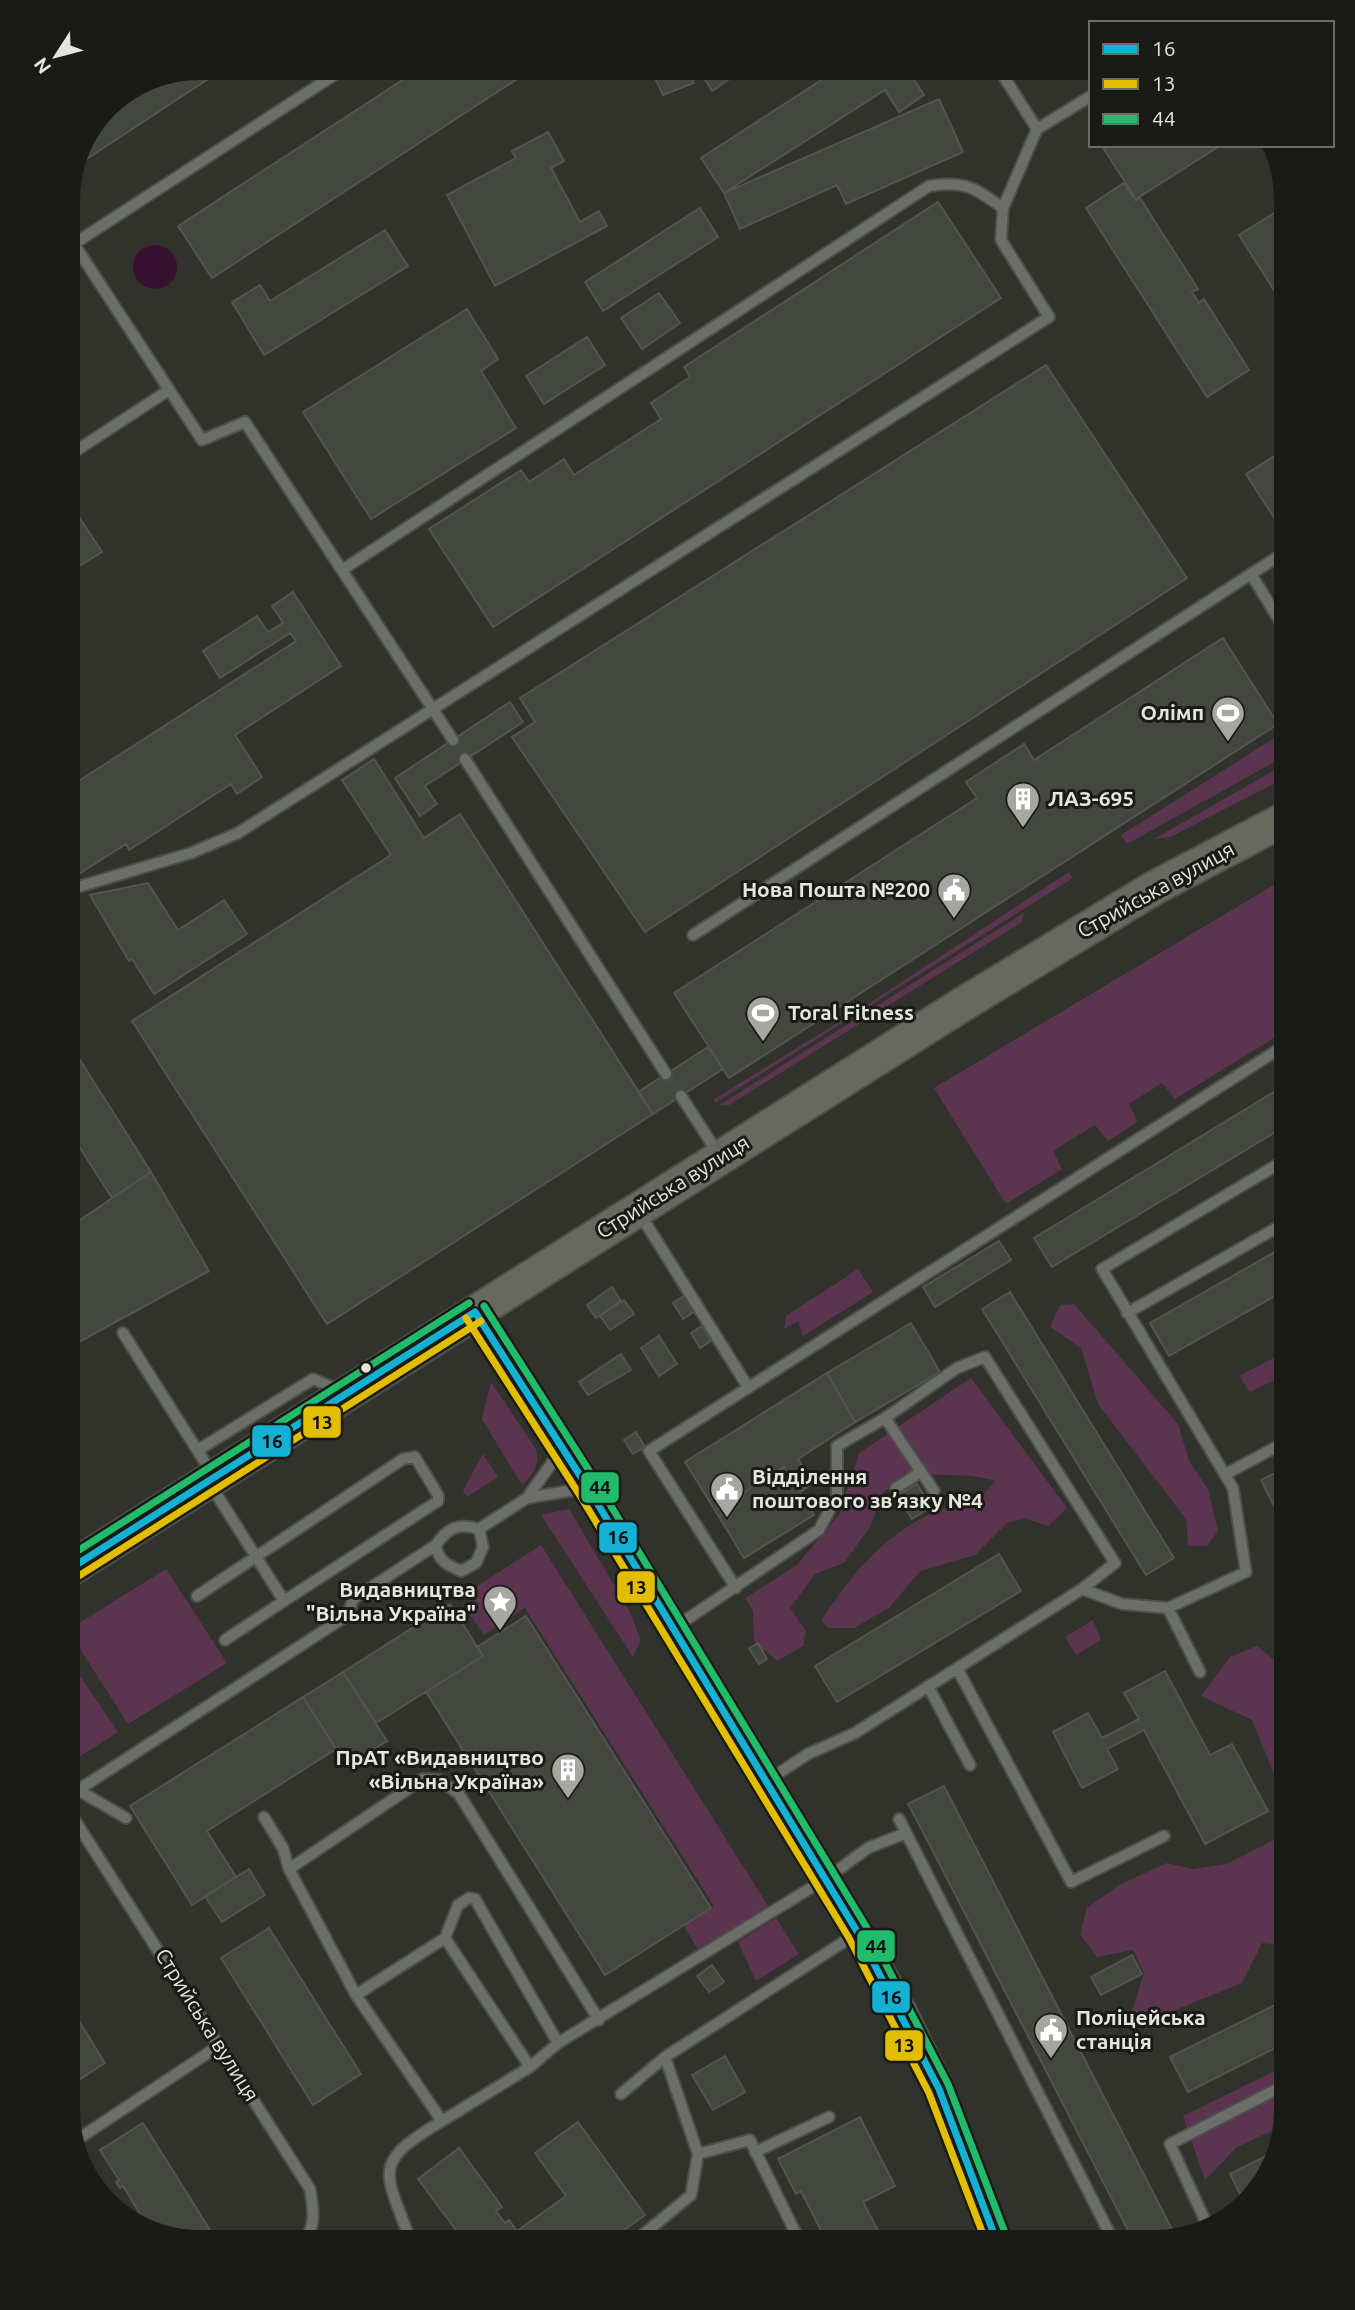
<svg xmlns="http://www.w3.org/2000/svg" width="1355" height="2310" font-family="Ubuntu,sans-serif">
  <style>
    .green { fill: #5b354f }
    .water { fill: #38102f }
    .building { fill: #444640; stroke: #545550; stroke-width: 2 }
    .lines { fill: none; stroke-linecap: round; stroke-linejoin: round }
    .lane-casing { stroke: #4d4f49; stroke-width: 14 }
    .secondary-casing { stroke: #4d4f49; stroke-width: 33 }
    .primary-casing { stroke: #4d4f49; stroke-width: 37 }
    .lane { stroke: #6c6e69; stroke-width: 10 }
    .secondary { stroke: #6c6e69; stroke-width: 30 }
    .primary { stroke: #67695f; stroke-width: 33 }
    .bus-1-casing { stroke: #1a1b16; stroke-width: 12 }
    .bus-2-casing { stroke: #1a1b16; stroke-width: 12 }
    .bus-3-casing { stroke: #1a1b16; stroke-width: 12 }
    .bus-1 { stroke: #13b2d5; stroke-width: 7 }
    .bus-2 { stroke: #e3bd00; stroke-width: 7 }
    .bus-3 { stroke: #20bc6c; stroke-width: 7 }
    .bus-dot { fill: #e4e6de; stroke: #1a1b16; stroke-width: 2.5 }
    .labels { text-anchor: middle; stroke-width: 6; stroke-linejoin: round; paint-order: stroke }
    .poi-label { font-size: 21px; font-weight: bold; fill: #e4e6de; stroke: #1a1b16; text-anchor: end }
    .street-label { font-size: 21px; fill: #e4e6de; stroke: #1a1b16 }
    .line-badge { stroke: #1a1b16; stroke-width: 2.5 }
    .pale-badge-label { font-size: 19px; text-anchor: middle; font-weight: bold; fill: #111 }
  </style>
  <rect width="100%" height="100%" fill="#31322c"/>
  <path class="green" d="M1287,730V755L1127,844L1121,835Z
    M1287,763V777L1170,837L1154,839Z
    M1069,872L1073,878L715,1103L714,1099L865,1006Z
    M1287,877V1030L1175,1099L1162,1083L1129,1104L1137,1120L1135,1124L1108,1141L1095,1125L1053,1151L1062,1169L1006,1204L934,1088Z
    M1024,913L1022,922L729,1105L718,1106Z
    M858,1269L873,1292L803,1336L798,1321L784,1329L786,1316Z
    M1074,1304L1178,1424L1189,1461L1208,1489L1218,1531L1207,1546H1188L1186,1519L1098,1404L1081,1348L1050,1327L1060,1305Z
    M1278,1356L1287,1374L1250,1392L1239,1376Z
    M971,1378L1067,1508L1048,1526L1025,1518L1007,1523L975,1555L920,1571L890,1607L854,1628H829L821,1621C850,1577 884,1533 934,1513C960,1502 975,1507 995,1481C965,1471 936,1478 905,1473L883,1493L870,1527L844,1563L815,1574L790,1608L806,1631L803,1646L777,1661L754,1641L753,1611L745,1598L797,1565L839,1515L859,1453Z
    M491,1382L536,1449C540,1465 534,1474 522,1485L482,1419Z
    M483,1454L498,1477L467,1497L463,1490Z
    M569,1509L629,1610L641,1640L633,1657L541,1515Z
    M541,1545L768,1906L700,1953L684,1926L714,1906L525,1608L484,1635L470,1615L479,1608L468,1592Z
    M166,1569L227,1663L128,1724L68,1630Z
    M1093,1620L1101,1640L1076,1655L1065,1637Z
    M1257,1646L1287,1670V1823L1279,1786L1252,1720L1201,1696L1230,1657Z
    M68,1658L118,1732L68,1764Z
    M1287,1833V1946L1262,1943L1242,1983L1138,2025L1131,2014L1144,1973L1133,1950L1097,1957L1080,1934L1087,1908L1119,1885L1167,1863L1193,1869L1227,1864Z
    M776,1918L799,1954L756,1981L738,1942Z
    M1287,2065V2111L1282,2126L1237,2147L1205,2180L1183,2116Z"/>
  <path class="water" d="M133 267a22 22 0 1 1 44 0a22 22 0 1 1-44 0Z"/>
  <path class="building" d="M200,68H225L82,162L107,107L150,78Z
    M421,68H534L212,278L178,226Z
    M698,68H745L712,91Z
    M840,68H906L924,95L899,112L885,90L724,193L701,158Z
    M687,69L694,83L663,95L656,80Z
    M939,99L963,152L846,204L837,185L740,229L724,193Z
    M548,132L564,161L551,168L580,222L599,211L607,226L495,286L447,195L516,158L512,151Z
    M1110,145H1221L1136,199L1104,149Z
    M1124,183L1135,200L1140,198L1198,289L1192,292L1199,303L1204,299L1249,370L1207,397L1086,208Z
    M938,202L1001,298L493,627L429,529L521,470L529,482L564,459L574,475L661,419L651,403L690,377L684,367Z
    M700,208L718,237L603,311L585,282Z
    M1279,210L1287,223V311L1239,235Z
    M385,230L408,266L264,355L232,302L260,285L270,301Z
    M659,293L680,323L642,349L621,318Z
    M467,309L498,359L481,371L516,428L371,519L303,412Z
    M587,337L605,365L544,404L526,376Z
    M1046,365L1187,578L645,932L512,737L535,722L520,698Z
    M1287,448V538L1246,474Z
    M68,500L102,552L68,573Z
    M293,592L341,666L235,735L262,777L237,794L231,784L129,850L126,844L68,881V788L296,641L290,633L220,678L203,651L257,616L268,632L283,623L272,606Z
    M1223,638L1278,724L729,1078L674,993L977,798L966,782L1024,744L1034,760Z
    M510,702L523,722L425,786L437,804L420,816L395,778Z
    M374,759L424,838L460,814L653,1114L327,1324L132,1021L391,855L342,780Z
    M148,883L178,930L224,900L247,934L154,994L132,959L129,961L90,895Z
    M68,1041L151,1172L112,1198L68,1129Z
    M708,1047L723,1069L653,1114L638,1092Z
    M1287,1084V1125L1052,1267L1034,1238Z
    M151,1172L209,1271L68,1348V1228Z
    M999,1241L1011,1260L935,1307L923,1287Z
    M1287,1245V1289L1169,1356L1150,1323Z
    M612,1287L621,1301L596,1318L587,1305Z
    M1010,1292L1174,1558L1146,1575L982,1309Z
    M685,1295L695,1311L683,1319L673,1303Z
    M624,1300L634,1314L610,1330L600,1316Z
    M911,1323L940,1372L855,1422L827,1373Z
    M702,1326L711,1341L700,1348L691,1333Z
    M659,1336L677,1364L659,1376L641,1348Z
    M621,1354L631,1370L588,1395L579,1382Z
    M827,1373L855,1422L798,1459L813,1483L800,1492L784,1467L715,1510L685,1462Z
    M636,1432L645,1447L633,1454L624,1440Z
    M784,1467L814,1515L744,1558L715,1510Z
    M1287,1467V1506L1277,1512L1261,1480Z
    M917,1484L931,1507L912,1519L897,1496Z
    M999,1554L1021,1591L837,1702L815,1666Z
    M450,1604L483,1656L376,1723L343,1672Z
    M526,1616L711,1908L605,1975L426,1692L483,1656L477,1647Z
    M758,1643L767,1659L759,1664L749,1648Z
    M1165,1671L1210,1755L1232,1744L1268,1811L1205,1844L1144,1730L1107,1749L1118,1769L1082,1788L1053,1732L1088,1713L1102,1738L1139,1719L1124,1693Z
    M343,1672L387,1741L347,1766L303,1697Z
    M303,1697L336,1749L207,1831L236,1877L192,1905L130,1806Z
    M944,1786L1176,2237L1134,2242L923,1832L908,1804Z
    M249,1869L265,1895L222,1922L205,1896Z
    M269,1928L361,2074L313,2105L221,1958Z
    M1132,1955L1142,1974L1101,1995L1091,1977Z
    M712,1965L724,1982L709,1992L697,1976Z
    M1287,1999V2042L1188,2092L1170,2057Z
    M69,2005L105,2063L68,2087V2006Z
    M69,2005L105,2063L68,2087V2006Z
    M725,2056L745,2092L713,2110L692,2075Z
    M860,2117L895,2186L863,2202L884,2242H827L801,2191L796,2194L778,2159Z
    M578,2122L645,2215L607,2242H465L418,2179L459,2148L502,2207L496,2211L505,2223L509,2220L517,2231L566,2196L535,2153Z
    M143,2123L215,2238L214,2241H192L148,2227L123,2186L120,2188L116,2182L119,2180L100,2150Z
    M1274,2152L1265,2183L1244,2202L1230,2174Z"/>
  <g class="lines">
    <g class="lane-casing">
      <path id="lane" d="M999,69L1037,129L1091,96
        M74,244L202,440L245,422L453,740
        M69,247L345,68
        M68,456L169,390
        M342,570L929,186C964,180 975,188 1003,208
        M1251,574L1287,551
        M465,759L666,1074
        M68,890L191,853L238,833L1049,317L1001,240L1003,208L1037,129
        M693,935L1251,574L1287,633
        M681,1096L719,1155
        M640,1214L748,1387
        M1127,1313L1287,1222
        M123,1333L213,1475
        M885,1418L934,1491
        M198,1450L313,1379L342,1391
        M1226,1474L1287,1441
        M896,1488L921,1472
        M527,1498L586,1488
        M436,1545C438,1561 447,1565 461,1571L476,1563L483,1547L479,1529
        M736,1588L649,1451L1287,1044
        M197,1596L403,1459L415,1457L438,1495V1501L284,1601L210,1484
        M1168,1608L1200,1672
        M674,1628L819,1530L837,1496V1446L885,1418L957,1368L985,1357L1115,1563L1082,1589
        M225,1640L284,1601
        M957,1668L1071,1882L1164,1836
        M928,1686L970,1765
        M768,1780L808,1754L855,1733L1082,1589L1122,1604L1168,1608L1246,1572L1233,1488L1102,1269L1287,1159
        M264,1817L283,1848L289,1869L423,1779L439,1780L459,1794L599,2020
        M68,1818L76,1822L310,2189C313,2207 317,2227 303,2242
        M126,1818L78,1790L348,1615L353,1599L436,1545C448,1527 459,1523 479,1529L527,1498L561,1450
        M899,1819L1114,2242
        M289,1869L356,1995
        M445,1938L530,2067
        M558,2043L475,1899L469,1898L458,1905L445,1938L356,1995L442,2121L530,2067L558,2043L827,1878L868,1848L906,1833
        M621,2094L665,2057
        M75,2141L220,2045
        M755,2152L829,2117
        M698,2154L750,2140L800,2242
        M1209,2229L1170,2144L1287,2084
        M411,2242C385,2170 370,2164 442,2121
        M634,2242L691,2195L698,2154L665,2057L856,1934"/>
    </g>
    <g class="secondary-casing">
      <path id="secondary" d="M475,1312L588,1488L858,1933L900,2009L939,2089L997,2242"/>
    </g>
    <g class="primary-casing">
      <path id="primary" d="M68,1570L960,1006L1154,888L1287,818"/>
    </g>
    <use href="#lane" class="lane"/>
    <use href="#secondary" class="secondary"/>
    <use href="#primary" class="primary"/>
    <g class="bus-1-casing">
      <path id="bus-1" d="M475,1312L588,1488L858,1933L939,2089L997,2242
        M68,1570L475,1312"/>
    </g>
    <g class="bus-2-casing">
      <path id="bus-2" d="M466,1318L579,1494L849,1938L929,2093L986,2242
        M74,1579L481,1321"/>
    </g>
    <g class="bus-3-casing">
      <path id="bus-3" d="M484,1306L597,1483L867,1928L948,2084L1007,2238
        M68,1557L469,1303"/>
    </g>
    <use href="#bus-1" class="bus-1"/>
    <use href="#bus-2" class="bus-2"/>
    <use href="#bus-3" class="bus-3"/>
  </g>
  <defs>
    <g id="stadium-pin" transform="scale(1.75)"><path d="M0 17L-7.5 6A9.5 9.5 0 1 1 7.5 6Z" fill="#a5a7a0" stroke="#1a1b16"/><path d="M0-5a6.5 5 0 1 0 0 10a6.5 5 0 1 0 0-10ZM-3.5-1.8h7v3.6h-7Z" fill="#fff"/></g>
    <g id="building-pin" transform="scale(1.75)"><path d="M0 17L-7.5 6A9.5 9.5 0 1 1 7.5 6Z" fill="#a5a7a0" stroke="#1a1b16"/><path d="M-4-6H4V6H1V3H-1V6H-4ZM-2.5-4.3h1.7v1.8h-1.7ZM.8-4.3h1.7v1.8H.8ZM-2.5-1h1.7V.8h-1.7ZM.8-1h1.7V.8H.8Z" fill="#fff"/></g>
    <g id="civic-pin" transform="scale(1.75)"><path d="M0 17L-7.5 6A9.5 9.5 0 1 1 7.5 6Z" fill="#a5a7a0" stroke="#1a1b16"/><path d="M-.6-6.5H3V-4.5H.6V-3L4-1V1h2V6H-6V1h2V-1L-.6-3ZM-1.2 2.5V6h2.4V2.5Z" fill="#fff"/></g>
    <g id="sight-pin" transform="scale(1.75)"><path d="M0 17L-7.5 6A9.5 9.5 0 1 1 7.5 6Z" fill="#a5a7a0" stroke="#1a1b16"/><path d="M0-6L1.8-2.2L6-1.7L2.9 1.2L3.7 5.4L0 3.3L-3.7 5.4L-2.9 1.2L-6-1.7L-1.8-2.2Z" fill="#fff"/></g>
  </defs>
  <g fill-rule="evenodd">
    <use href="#stadium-pin" x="1228" y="713"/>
    <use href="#building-pin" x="1023" y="799"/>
    <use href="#civic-pin" x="954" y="890"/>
    <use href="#stadium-pin" x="763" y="1013"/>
    <use href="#civic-pin" x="727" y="1489"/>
    <use href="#sight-pin" x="500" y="1602"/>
    <use href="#building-pin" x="568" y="1770"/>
    <use href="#civic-pin" x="1051" y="2030"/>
  </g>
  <circle class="bus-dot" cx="366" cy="1368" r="6"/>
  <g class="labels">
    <g class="poi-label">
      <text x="1204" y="720">Олімп</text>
      <text x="1048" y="806" text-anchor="start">ЛАЗ-695</text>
      <text x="930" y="897">Нова Пошта №200</text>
      <text x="788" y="1020" text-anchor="start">Toral Fitness</text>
      <text x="752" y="1484" text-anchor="start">Відділення<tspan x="752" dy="24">поштового зв’язку №4</tspan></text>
      <text x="476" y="1597">Видавництва<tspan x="476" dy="24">"Вільна Україна"</tspan></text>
      <text x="544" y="1765">ПрАТ «Видавництво<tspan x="544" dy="24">«Вільна Україна»</tspan></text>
      <text x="1076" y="2025" text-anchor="start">Поліцейська<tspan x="1076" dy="24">станція</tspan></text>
    </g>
    <g class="street-label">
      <text transform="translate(1156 890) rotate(-29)" y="7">Стрийська вулиця</text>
      <text transform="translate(673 1187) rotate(-32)" y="7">Стрийська вулиця</text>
      <text transform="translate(207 2025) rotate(58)" y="7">Стрийська вулиця</text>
    </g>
  </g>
  <path d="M0 0H1355V2310H0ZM199 80H1155A119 119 0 0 1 1274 199V2111A119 119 0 0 1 1155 2230H199A119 119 0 0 1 80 2111V199A119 119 0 0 1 199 80Z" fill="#1a1b16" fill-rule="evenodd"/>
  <g class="line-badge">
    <rect x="302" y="1405" width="40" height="34" rx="7" fill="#e3bd00"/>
    <rect x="251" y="1424" width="41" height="34" rx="7" fill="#13b2d5"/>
    <rect x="580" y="1471" width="40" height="33" rx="7" fill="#20bc6c"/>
    <rect x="598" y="1521" width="40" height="33" rx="7" fill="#13b2d5"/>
    <rect x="616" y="1570" width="40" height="34" rx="7" fill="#e3bd00"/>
    <rect x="856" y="1929" width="40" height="34" rx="7" fill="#20bc6c"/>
    <rect x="871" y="1980" width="40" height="34" rx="7" fill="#13b2d5"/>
    <rect x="884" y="2029" width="40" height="33" rx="7" fill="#e3bd00"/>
  </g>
  <g class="pale-badge-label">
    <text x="322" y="1429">13</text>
    <text x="272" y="1448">16</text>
    <text x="600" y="1494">44</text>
    <text x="618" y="1544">16</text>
    <text x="636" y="1594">13</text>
    <text x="876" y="1953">44</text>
    <text x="891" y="2004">16</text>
    <text x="904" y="2052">13</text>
  </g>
  <rect x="1089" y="21" width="245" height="126" fill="#1a1b16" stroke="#6b6c66" stroke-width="2"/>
  <rect x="1103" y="44" width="35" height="10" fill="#13b2d5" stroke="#6b6c66" stroke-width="2"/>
  <text x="1152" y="56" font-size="21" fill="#e4e6de">16</text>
  <rect x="1103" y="79" width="35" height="10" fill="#e3bd00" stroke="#6b6c66" stroke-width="2"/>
  <text x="1152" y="91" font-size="21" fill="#e4e6de">13</text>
  <rect x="1103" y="114" width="35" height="10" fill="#20bc6c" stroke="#6b6c66" stroke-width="2"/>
  <text x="1152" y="126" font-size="21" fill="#e4e6de">44</text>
  <g transform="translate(56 56) rotate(234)" stroke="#1a1b16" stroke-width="5" paint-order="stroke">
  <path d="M0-5L12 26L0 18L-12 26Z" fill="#e4e6de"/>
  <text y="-10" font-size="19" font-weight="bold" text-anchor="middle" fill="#e4e6de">N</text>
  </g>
</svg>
